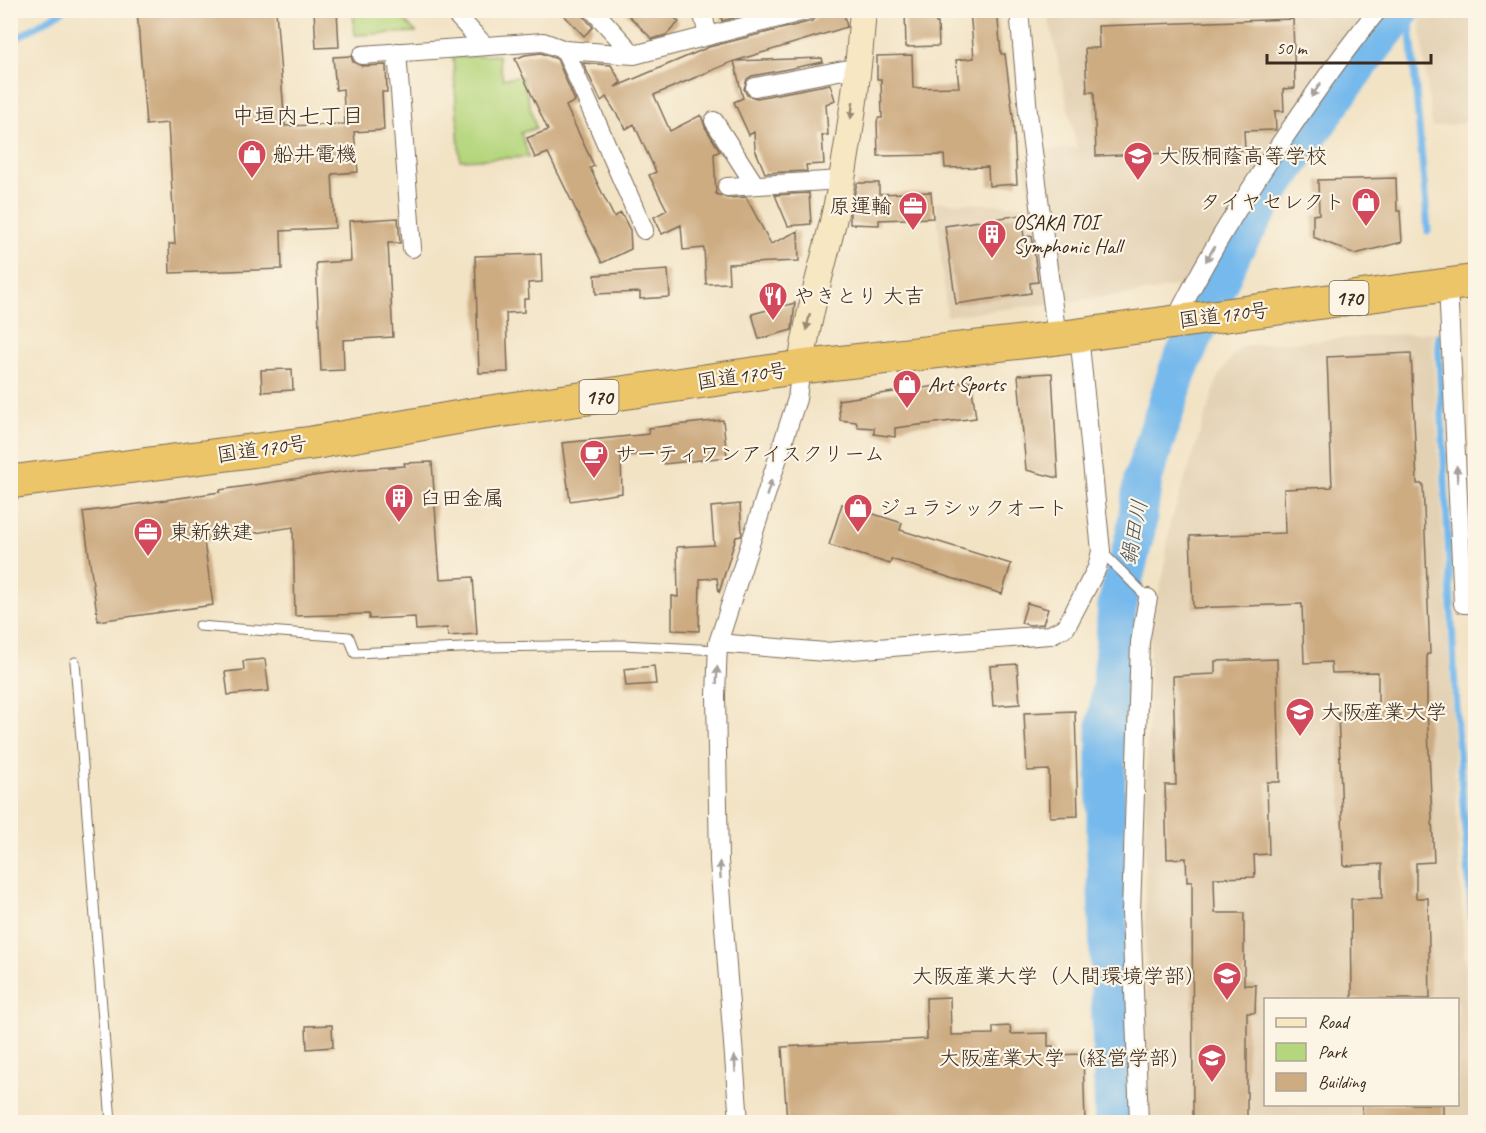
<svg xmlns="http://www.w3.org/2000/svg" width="1486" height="1133" font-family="Caveat,'Klee One',sans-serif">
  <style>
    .built { fill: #e3d1b4; fill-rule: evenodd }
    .green { fill: #b5d67d; stroke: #78804e; stroke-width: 1.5 }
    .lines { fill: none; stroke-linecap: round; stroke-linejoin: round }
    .stream { stroke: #76b9ec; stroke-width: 7 }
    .river { stroke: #76b9ec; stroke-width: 39 }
    .building { fill: #cdac82 }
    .lane-casing { stroke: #7b6b58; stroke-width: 11 }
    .street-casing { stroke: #7b6b58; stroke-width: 20 }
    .secondary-casing { stroke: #7b6b58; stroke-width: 28 }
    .highway-casing { stroke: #7b6b58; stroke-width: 35 }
    .lane { stroke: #fff; stroke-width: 9 }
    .street { stroke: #fff; stroke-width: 18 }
    .secondary { stroke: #f7e8c3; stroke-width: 26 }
    .highway { stroke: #ecc569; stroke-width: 33 }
    .oneway { fill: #a79f9a }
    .oneway2 { fill: #998970 }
    .labels { text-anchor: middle; stroke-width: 4.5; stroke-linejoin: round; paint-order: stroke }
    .shield { fill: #fcf5e5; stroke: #75675a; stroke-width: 1.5 }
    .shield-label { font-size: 20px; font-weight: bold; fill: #3b2a1e }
    .poi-label { font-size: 21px; fill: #3b2a1e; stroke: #fcf5e5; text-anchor: start }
    .street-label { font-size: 21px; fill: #3b2a1e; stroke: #fcf5e5 }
    .neighbourhood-label { font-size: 22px; fill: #3b2a1e; stroke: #fcf5e5 }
    .water-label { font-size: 22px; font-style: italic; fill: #4d555c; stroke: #fcf5e5 }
  </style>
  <rect width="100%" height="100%" fill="#fcf5e5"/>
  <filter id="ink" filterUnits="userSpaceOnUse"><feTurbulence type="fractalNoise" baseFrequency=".0167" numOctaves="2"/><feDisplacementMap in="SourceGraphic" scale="12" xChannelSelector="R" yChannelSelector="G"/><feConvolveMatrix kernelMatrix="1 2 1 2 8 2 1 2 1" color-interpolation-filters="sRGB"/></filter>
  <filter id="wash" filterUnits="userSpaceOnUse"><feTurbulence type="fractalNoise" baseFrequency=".008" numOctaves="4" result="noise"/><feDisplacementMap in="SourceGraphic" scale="24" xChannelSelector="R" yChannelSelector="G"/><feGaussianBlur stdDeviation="1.35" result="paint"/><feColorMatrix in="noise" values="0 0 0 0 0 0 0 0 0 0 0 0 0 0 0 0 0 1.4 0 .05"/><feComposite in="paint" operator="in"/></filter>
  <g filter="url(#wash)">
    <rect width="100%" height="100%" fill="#f2e3c5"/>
    <path class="built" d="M1429,10L1475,11V121L1432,127L1420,21Z
      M1047,11H1367L1184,284L1148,292L947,316L936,202L1033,206L1023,160H1044L1043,150L1077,148Z
      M1432,332L1473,1122H1149L1146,1044L1145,845L1150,629L1164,571L1170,525L1219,375L1241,346ZM1266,1000H1458V1104H1266Z"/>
    <path class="green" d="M353,11H395L416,32L355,35Z
      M498,55L503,79L522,76L536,128L521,133L529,157L460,160L453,57Z"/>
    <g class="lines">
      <path class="stream" d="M1409,10L1428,231
        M10,42L64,10
        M1438,336L1457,728L1476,966"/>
      <path class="river" d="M1114,1122L1106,853V725L1112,682L1117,606L1136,530L1143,479L1178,370L1234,249L1277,180L1352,73L1401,10"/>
    </g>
    <g id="blocks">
      <path class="building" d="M137,10H276L285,126L345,124L343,89L336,90L333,57L351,56L353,62L362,66L386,65L387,92H382L384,130L354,132L358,172L332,174L335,228L281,231L282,269L170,273L169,244H175L168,123L146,125Z
        M314,10H337L339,47L316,48Z
        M559,10H582L584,17L593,27L584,36Z
        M623,10H667L679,22L666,35L652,39Z
        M720,10H762L722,21Z
        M843,10L847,27L735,61L822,58L823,62L752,76L747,79L744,89L747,95L757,98L830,84L835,100L826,104L828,135H822L824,164L806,165L807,171L765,173L755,149L754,132L749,135L734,102L743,98L734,61L654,95L670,131L701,115L705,127L720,151L714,154L716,194L727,198L746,197L771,244L798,231L799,261L728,264L729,283L706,284L704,248L683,250L681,225L662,234L654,217L667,210L649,175L656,172L634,124L626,129L606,97L601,101L583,63L611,65L621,82L615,87L709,47L812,21L818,16Z
        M905,10H936V23H938L939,46L906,47Z
        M970,10H997L1001,54H1005L1013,116L1017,184L989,186L988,167L945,168L944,155L878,156L877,122L878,118H882L881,79H877V56L912,55L913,88L959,87L956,60L974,58Z
        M1293,19L1295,88L1283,89L1284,111H1275L1276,130L1244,131L1245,150L1096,156L1094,92H1087L1085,48H1099L1098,26Z
        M541,53L557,59L575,101L566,106L594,166L590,168L614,217L621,213L630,230L631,249L602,263L548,153L535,158L527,138L548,130L515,59L525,55Z
        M1396,178L1397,211H1400L1402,242L1355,254L1313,237V215L1319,214L1318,180Z
        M857,183H879V194L931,192L933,218L879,220V225L850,224V213Z
        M809,193L811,224L788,226L775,195Z
        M1021,215L1024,237L1032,236L1038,282L1030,283L1031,293L956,304L945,226Z
        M398,218L400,243H388L393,337L343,340L344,370L321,371L316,263L351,261L349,221Z
        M541,254L542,282L528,283L529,299H524V312L506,313L508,372L479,373L475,256Z
        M668,270L670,297L640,299V292L596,294L595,275Z
        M795,303L792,330L759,339L752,314Z
        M1411,353L1417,484H1423L1430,654H1427V708L1434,862L1416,863V898H1428L1430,999H1352L1351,899L1382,898V864L1344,866L1338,712L1378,710V672L1332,673L1331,662L1304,663L1302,604L1193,608L1190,536L1285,533L1284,489L1332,487L1327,357Z
        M292,369L293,390L262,392L261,370Z
        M1052,373L1058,478L1026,470L1018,375Z
        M971,381L976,418L895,428V437L874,434V428L858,427L856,422L840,420L838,400Z
        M723,420L727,457L664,464L662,452L621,456L622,493L570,501L562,443L649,434L648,428Z
        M432,462L440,579L473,577L477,634L448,636L447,628L416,630L415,617L369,619V614L295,616L293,527L204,541L213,605L98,621L83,512L220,492V490L360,469L405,466L404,463Z
        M740,504L742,532L741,536L736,537L719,593L717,578L700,579L699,631L672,630V596L678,597L677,547L714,545L711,507Z
        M842,504L902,523L900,530L1011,564L1002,594L891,559L890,564L829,545Z
        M1027,603L1048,609L1043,624L1029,625L1021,623Z
        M265,659L269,691L228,695L225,672L244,670L243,661Z
        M1277,659L1280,782H1267L1269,854L1254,855L1255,877L1214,878L1215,913H1244V985H1256L1255,1013H1247V1122H1193L1192,881L1187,882L1186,858L1167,859L1165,785H1176L1173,676L1215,674V661Z
        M1017,664L1020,704L993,706L990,666Z
        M654,666L656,684L626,686L624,669Z
        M1075,711L1078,816L1050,817L1049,770L1027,771L1024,713Z
        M950,997L951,1035L993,1034V1027L1010,1026L1011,1034L1048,1033V1046H1053L1054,1055L1083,1054L1085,1122H787L782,1047L927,1039L926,998Z
        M332,1025L333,1047L307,1049L306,1026Z
        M1362,1104H1443V1122H1363Z"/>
    </g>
  </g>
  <g filter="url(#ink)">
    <use href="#blocks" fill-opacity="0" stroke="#7b6b58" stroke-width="1.5"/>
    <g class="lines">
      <g class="lane-casing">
        <path id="lane" d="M1101,551L1148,598
          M199,626L349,637L355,653L483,647L623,645L718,650
          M75,662L111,1122"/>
      </g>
      <g class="street-casing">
        <path id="street" d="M452,10L485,46
          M593,10L634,55
          M702,10L708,36
          M1019,10L1028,113L1057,338
          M565,50L644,230
          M397,52L412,248
          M362,55L543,42L565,50L634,55L809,10
          M755,87L859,67
          M714,121L755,185
          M727,187L842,180
          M1448,285L1463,604H1476
          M1175,321C1205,259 1242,201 1280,144C1311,98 1342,53 1378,10
          M718,643L825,652L1050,635L1066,627L1097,568L1101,551L1079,335
          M739,1122L719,861L716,696L718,643L797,399L801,367
          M1139,1122L1131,912L1140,642L1148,598"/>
      </g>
      <g class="secondary-casing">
        <path id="secondary" d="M801,367C809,303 831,242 842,179C852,123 859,67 863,10"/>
      </g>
      <g class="highway-casing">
        <path id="highway" d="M10,482L312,443L477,414L801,367L1057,338L1476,281"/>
      </g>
      <use href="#lane" class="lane"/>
      <use href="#street" class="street"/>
      <use href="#secondary" class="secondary"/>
      <use href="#highway" class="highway"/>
    </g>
    <defs><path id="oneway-solid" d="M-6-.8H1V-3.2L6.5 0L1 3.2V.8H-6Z" transform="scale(1.5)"/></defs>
    <g class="oneway">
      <use href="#oneway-solid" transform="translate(1316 90) rotate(124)"/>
      <use href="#oneway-solid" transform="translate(1210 254) rotate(120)"/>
      <use href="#oneway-solid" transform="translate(1457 474) rotate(-93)"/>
      <use href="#oneway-solid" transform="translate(769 488) rotate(-73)"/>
      <use href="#oneway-solid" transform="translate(717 675) rotate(-88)"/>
      <use href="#oneway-solid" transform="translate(720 870) rotate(-94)"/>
      <use href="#oneway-solid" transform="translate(735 1064) rotate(-94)"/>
    </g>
    <g class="oneway2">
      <use href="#oneway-solid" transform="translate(852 110) rotate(98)"/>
      <use href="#oneway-solid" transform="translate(808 322) rotate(103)"/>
    </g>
  </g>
  <defs>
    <g id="shop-pin" transform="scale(1.5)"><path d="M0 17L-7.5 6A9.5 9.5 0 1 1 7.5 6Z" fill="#d1495b" stroke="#fcf5e5"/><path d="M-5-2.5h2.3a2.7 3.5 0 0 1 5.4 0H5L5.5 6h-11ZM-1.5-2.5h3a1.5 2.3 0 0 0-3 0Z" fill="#fff"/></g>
    <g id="school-pin" transform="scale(1.5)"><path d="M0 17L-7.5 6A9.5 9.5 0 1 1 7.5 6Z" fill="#d1495b" stroke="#fcf5e5"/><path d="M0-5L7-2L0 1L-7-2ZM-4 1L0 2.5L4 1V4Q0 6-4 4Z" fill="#fff"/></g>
    <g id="office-pin" transform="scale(1.5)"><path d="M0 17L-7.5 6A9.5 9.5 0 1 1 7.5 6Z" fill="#d1495b" stroke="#fcf5e5"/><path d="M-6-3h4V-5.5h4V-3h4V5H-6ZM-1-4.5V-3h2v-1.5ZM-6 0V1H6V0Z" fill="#fff"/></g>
    <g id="building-pin" transform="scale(1.5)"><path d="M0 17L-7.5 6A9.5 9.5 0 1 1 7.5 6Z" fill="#d1495b" stroke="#fcf5e5"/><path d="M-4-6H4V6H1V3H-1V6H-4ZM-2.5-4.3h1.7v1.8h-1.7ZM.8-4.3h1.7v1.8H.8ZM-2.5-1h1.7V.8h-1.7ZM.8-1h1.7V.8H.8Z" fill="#fff"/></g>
    <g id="restaurant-pin" transform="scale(1.5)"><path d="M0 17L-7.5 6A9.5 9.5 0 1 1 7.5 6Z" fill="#d1495b" stroke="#fcf5e5"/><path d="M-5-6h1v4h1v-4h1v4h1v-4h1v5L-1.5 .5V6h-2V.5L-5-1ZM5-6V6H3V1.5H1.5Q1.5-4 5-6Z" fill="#fff"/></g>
    <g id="cafe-pin" transform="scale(1.5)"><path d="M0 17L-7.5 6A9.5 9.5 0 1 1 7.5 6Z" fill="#d1495b" stroke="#fcf5e5"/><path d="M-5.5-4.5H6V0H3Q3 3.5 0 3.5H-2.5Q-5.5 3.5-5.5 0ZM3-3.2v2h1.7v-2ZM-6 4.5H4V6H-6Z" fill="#fff"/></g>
    <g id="university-pin" transform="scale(1.5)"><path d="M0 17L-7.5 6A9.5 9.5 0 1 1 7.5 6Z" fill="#d1495b" stroke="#fcf5e5"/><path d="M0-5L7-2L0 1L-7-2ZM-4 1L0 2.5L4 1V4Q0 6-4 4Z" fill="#fff"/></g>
  </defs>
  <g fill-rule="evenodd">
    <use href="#shop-pin" x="252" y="154"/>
    <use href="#school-pin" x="1138" y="156"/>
    <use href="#shop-pin" x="1366" y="202"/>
    <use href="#office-pin" x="913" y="206"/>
    <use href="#building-pin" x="992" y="234"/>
    <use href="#restaurant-pin" x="773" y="296"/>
    <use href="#shop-pin" x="907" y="384"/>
    <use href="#cafe-pin" x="594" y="454"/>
    <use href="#building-pin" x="399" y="498"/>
    <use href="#shop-pin" x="858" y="508"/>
    <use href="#office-pin" x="148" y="532"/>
    <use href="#university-pin" x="1300" y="712"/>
    <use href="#university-pin" x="1227" y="976"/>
    <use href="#university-pin" x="1212" y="1058"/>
  </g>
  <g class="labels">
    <g class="shield">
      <rect x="1329.5" y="281" width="39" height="34" rx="4.5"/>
      <rect x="579.5" y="380" width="39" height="34" rx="4.5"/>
    </g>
    <g class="shield-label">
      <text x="1349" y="305">170</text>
      <text x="599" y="404">170</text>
    </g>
    <g class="poi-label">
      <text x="273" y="161">船井電機</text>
      <text x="1159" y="163">大阪桐蔭高等学校</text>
      <text x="1345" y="209" text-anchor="end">タイヤセレクト</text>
      <text x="892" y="213" text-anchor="end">原運輸</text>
      <text x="1013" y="229">OSAKA TOI<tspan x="1013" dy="24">Symphonic Hall</tspan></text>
      <text x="794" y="303">やきとり 大吉</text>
      <text x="928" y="391">Art Sports</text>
      <text x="615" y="461">サーティワンアイスクリーム</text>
      <text x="420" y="505">臼田金属</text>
      <text x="879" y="515">ジュラシックオート</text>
      <text x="169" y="539">東新鉄建</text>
      <text x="1321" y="719">大阪産業大学</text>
      <text x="1206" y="983" text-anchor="end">大阪産業大学（人間環境学部）</text>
      <text x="1191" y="1065" text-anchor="end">大阪産業大学（経営学部）</text>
    </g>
    <g class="street-label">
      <text transform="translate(1224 315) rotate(-7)" y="7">国道170号</text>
      <text transform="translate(742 376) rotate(-8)" y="7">国道170号</text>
      <text transform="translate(262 449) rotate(-8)" y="7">国道170号</text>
    </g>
    <g class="neighbourhood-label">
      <text x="298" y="123">中垣内七丁目</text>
    </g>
    <g class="water-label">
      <text transform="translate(1133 532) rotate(-79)" y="8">鍋田川</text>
    </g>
  </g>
  <rect width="1486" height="1133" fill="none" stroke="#fcf5e5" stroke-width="36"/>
  <rect x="1264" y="998" width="195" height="108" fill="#fcf5e5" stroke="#afa495" stroke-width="1.5"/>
  <rect x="1276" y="1018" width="30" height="9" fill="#f7e8c3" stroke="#afa495" stroke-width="1.5"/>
  <text x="1318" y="1028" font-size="18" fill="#3b2a1e">Road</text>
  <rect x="1276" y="1043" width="30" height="18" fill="#b5d67d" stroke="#afa495" stroke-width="1.5"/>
  <text x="1318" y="1058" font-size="18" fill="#3b2a1e">Park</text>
  <rect x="1276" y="1073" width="30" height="18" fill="#cdac82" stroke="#afa495" stroke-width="1.5"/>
  <text x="1318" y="1088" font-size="18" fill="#3b2a1e">Building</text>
  <path d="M1267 54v9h164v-9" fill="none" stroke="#3b2a1e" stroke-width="3"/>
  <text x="1276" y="54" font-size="18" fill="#3b2a1e" stroke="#fcf5e5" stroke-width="4.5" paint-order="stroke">50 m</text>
</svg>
